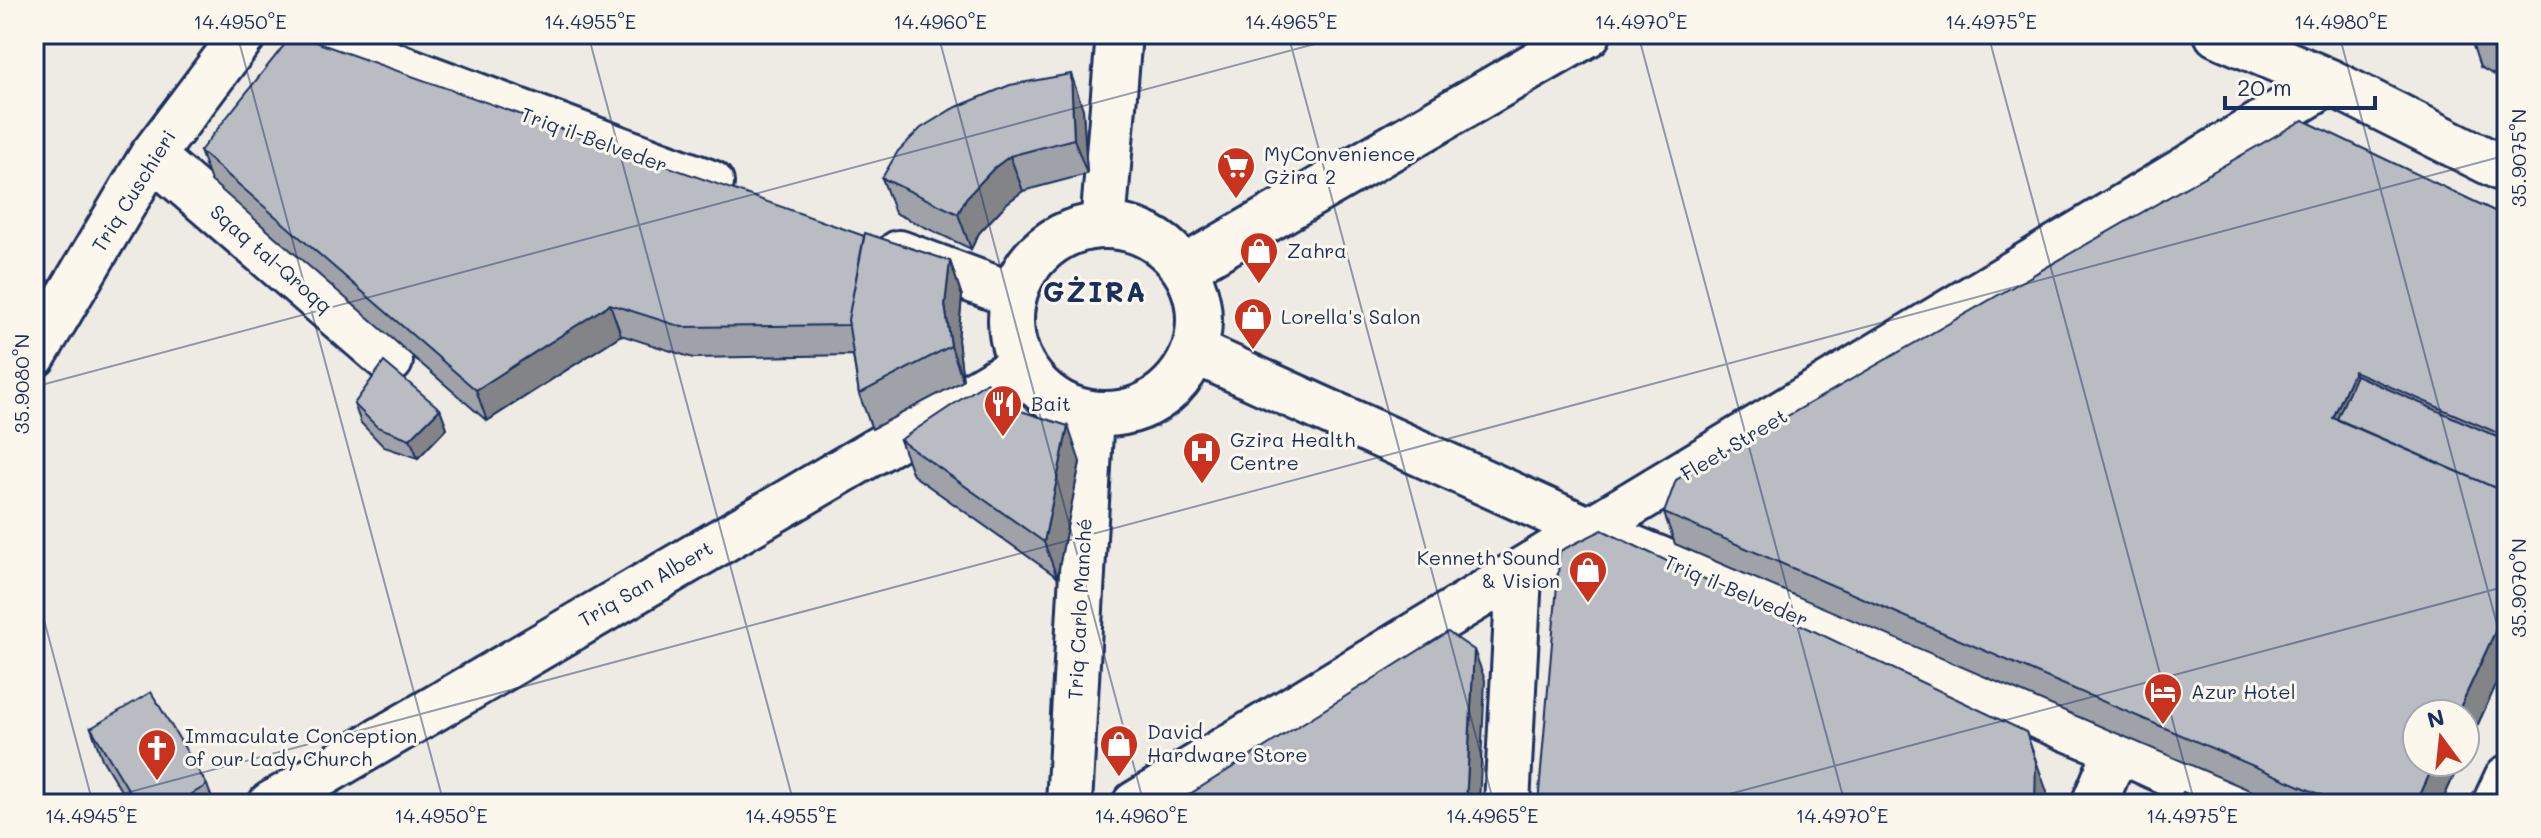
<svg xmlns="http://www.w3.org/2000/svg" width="2541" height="838" font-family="Mali,sans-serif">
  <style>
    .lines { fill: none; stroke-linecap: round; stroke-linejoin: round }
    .minor-casing { stroke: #1b2f5e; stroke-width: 50 }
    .major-casing { stroke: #1b2f5e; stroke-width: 50 }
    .minor { stroke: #fbf7ec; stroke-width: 44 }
    .major { stroke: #fbf7ec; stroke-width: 44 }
    .wall { fill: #9fa2a8; stroke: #1b2f5e; stroke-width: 2 }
    .shaded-wall { fill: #828488; stroke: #1b2f5e; stroke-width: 2 }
    .building { fill: #b9bcc3; stroke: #1b2f5e; stroke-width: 2 }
    .ticks { fill: none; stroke: #1b2f5e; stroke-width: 2; stroke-opacity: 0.45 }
    .labels { text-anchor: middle; stroke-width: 6; stroke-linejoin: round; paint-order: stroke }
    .street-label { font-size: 20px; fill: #1b2f5e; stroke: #fbf7ec }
    .poi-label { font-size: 20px; fill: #1b2f5e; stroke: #fbf7ec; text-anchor: start }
    .district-label { font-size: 28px; font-weight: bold; letter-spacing: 2px; fill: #1b2f5e; stroke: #fbf7ec }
    .neatline { fill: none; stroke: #1b2f5e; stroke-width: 3 }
    .ticks-label { font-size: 20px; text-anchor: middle; fill: #1b2f5e }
  </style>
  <rect width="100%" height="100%" fill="#eeebe4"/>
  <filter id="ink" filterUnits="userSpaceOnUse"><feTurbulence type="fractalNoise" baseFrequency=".0125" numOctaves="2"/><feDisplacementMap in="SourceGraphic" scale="16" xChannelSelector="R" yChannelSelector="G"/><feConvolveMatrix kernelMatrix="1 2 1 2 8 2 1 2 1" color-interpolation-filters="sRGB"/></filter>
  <g filter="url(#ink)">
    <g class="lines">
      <g class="minor-casing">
        <path id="minor" d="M311,34L711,183
          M2217,34L2330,82L2507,171
          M152,156L390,361
          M1011 320a94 94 0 1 1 188 0a94 94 0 1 1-188 0Z
          M1103,226L1119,34
          M899,253L1013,295
          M1184,268L1588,34
          M1194,351L1592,531L2117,749L2237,804
          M34,355L152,156L244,34
          M271,804L1021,366
          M1069,804L1091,414
          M1135,804L2330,82
          M1507,804L1519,575
          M2094,804L2117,749"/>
      </g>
      <g class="major-casing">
        <path id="major" d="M2495,804L2507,778"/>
      </g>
      <use href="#minor" class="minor"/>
      <use href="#major" class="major"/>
    </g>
    <path class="wall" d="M2469,34H2507V82L2480,67Z
      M1083,109L1087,174L1023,191L1007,203L979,233L971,249L895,213L882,178Z
      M200,151L864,236L950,261L962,296L958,340L963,381L872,429L859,394L853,355L693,358L621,335L487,421L211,181Z
      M2507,217V661L2465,752V714L2417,762H2460L2441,804H2282L1675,544L1664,513Z
      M354,404L440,409L447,428L418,458L384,447L361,423Z
      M900,440L1080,462L1057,577L913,475Z
      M91,728L207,785L214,804H129L102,759Z"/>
    <path class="shaded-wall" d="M1071,74L1083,109L1087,174L1074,139Z
      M1010,156L1023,191L1007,203L979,233L971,249L958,214L966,198L994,168Z
      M950,261L962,296L958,340L963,381L951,346L945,305Z
      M610,304L621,335L487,421L476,390Z
      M2354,371L2366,401L2353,430L2333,418Z
      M440,409L447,428L418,458L410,439Z
      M1068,426L1080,462L1057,577L1044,542Z
      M2507,606V661L2465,752V714H2457Z
      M1474,650L1485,680L1479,804H1466Z
      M2026,732L2047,792L2046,804H2035Z
      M2435,762H2460L2441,804H2416Z"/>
    <path class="building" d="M293,34L864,236L848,320L849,325L682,327L610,304L476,390L200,151Z
      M2472,34H2507V55Z
      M1071,74L1074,139L1010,156L994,168L966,198L958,214L882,178L898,151L921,128L952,109L1010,85Z
      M2303,120L2507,217V437L2354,371L2333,418L2507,493V606L2457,714H2417V762H2435L2416,804H2342L1664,513L1676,480Z
      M865,233L950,261L945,305L951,346L859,394L848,320Z
      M384,362L440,409L410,439L377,427L354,404Z
      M2356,375L2507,441V493L2337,419Z
      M987,382L1021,411L1068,426L1044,542L900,440Z
      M1602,530L2026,732L2036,762L2035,804H1538L1560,551Z
      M1448,632L1474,650L1466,804H1174Z
      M151,692L207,785L175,804H137L91,728Z
      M2183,792L2211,804H2177Z"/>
  </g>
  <path class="ticks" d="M237,34L444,804M588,34L794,804M938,34L1144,804M1288,34L1494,804M1638,34L1845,804M1988,34L2195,804M2339,34L2507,662M34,387L1352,34M34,582L93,804M85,804L2507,155M1692,804L2507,586"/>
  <defs>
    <g id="supermarket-pin" transform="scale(2)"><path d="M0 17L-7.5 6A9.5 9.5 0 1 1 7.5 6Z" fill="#c8321e" stroke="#fbf7ec"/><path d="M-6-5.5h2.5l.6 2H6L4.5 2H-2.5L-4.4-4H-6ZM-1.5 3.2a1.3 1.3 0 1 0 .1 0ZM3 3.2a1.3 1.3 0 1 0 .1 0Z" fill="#fff"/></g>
    <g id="shop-pin" transform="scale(2)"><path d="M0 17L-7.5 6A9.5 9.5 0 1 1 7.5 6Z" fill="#c8321e" stroke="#fbf7ec"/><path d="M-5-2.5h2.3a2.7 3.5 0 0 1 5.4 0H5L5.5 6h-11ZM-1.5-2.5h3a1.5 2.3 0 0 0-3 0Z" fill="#fff"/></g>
    <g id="restaurant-pin" transform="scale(2)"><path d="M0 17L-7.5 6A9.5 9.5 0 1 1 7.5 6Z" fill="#c8321e" stroke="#fbf7ec"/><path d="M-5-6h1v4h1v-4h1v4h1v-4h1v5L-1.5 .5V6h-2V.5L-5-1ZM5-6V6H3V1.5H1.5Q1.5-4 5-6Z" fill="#fff"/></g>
    <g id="hospital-pin" transform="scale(2)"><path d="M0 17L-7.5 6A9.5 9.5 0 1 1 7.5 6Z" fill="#c8321e" stroke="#fbf7ec"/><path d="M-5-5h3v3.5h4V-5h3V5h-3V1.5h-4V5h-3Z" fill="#fff"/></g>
    <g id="hotel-pin" transform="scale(2)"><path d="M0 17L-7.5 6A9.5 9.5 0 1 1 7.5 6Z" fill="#c8321e" stroke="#fbf7ec"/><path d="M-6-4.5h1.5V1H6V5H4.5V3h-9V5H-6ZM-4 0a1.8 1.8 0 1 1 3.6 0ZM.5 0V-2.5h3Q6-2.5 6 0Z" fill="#fff"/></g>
    <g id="church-pin" transform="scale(2)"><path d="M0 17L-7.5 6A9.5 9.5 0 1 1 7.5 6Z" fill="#c8321e" stroke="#fbf7ec"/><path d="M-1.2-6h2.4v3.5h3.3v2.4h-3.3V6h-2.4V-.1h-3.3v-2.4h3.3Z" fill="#fff"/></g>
  </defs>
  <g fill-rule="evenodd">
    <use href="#supermarket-pin" x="1236" y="166"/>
    <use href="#shop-pin" x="1259" y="251"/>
    <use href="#shop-pin" x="1253" y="317"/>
    <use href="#restaurant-pin" x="1003" y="404"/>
    <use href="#hospital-pin" x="1202" y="451"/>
    <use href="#shop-pin" x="1588" y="570"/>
    <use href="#hotel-pin" x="2163" y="692"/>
    <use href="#shop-pin" x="1119" y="744"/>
    <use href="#church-pin" x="157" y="748"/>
  </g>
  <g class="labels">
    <g class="street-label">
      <text transform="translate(594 140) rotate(20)" y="7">Triq il-Belveder</text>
      <text transform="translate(134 191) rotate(-58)" y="7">Triq Cuschieri</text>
      <text transform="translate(271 259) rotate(41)" y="7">Sqaq tal-Qroqq</text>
      <text transform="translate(1734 445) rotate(-31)" y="7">Fleet Street</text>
      <text transform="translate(646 584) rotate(-30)" y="7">Triq San Albert</text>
      <text transform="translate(1736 591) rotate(23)" y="7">Triq il-Belveder</text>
      <text transform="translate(1080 609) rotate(-87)" y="7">Triq Carlo Manché</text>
    </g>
    <g class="poi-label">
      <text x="1264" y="161">MyConvenience<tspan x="1264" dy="23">Gżira 2</tspan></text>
      <text x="1287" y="258">Zahra</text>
      <text x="1281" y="324">Lorella's Salon</text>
      <text x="1031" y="411">Bait</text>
      <text x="1230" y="447">Gzira Health<tspan x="1230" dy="23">Centre</tspan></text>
      <text x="1560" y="565" text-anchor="end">Kenneth Sound<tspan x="1560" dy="23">&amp; Vision</tspan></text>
      <text x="2191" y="699">Azur Hotel</text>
      <text x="1147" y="739">David<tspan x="1147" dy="23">Hardware Store</tspan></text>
      <text x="185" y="743">Immaculate Conception<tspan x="185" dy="23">of our Lady Church</tspan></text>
    </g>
    <g class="district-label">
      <text x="1095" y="302">GŻIRA</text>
    </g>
  </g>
  <rect width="2541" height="838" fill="none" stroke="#fbf7ec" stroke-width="88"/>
  <g transform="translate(2441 738) rotate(345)"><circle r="38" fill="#fbf7ec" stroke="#a1a7b3" stroke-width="2"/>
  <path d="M0-6L14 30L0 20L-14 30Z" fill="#c8321e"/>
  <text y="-12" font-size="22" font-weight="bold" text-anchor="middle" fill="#1b2f5e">N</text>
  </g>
  <path d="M2225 96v12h150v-12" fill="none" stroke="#1b2f5e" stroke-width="4"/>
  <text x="2237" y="96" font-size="24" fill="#1b2f5e" stroke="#fbf7ec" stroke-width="6" paint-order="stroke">20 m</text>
  <rect x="44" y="44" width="2453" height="750" class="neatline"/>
  <g class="ticks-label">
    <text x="240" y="29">14.4950°E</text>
    <text x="590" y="29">14.4955°E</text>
    <text x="940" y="29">14.4960°E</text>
    <text x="1291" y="29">14.4965°E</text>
    <text x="1641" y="29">14.4970°E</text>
    <text x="1991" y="29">14.4975°E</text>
    <text x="2341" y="29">14.4980°E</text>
    <text transform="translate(2519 158) rotate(-90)" y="7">35.9075°N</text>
    <text transform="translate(22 384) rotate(-90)" y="7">35.9080°N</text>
    <text transform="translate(2519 588) rotate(-90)" y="7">35.9070°N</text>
    <text x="91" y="823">14.4945°E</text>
    <text x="441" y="823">14.4950°E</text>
    <text x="791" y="823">14.4955°E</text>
    <text x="1141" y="823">14.4960°E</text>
    <text x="1492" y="823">14.4965°E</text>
    <text x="1842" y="823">14.4970°E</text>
    <text x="2192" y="823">14.4975°E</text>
  </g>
</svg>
